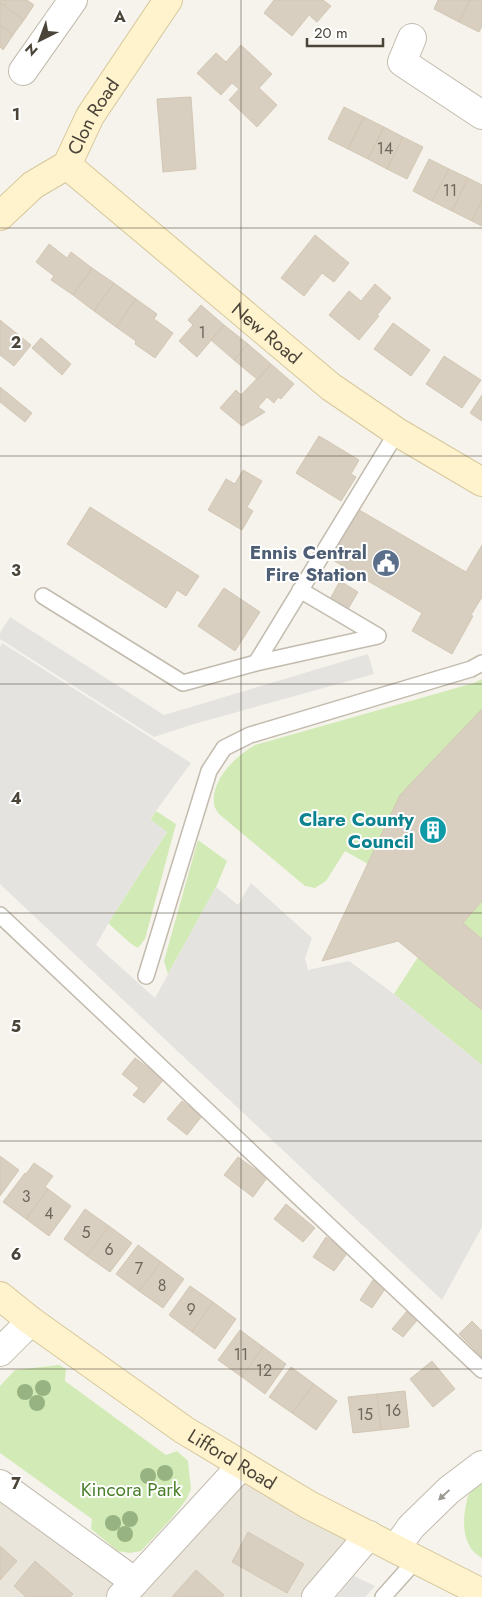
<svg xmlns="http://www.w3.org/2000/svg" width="482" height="1597" font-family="Jost,sans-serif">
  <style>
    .residential { fill: #eae5da }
    .green { fill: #d2eab5 }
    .parking { fill: #e5e3e0 }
    .building { fill: #d8cfc1; stroke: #d3c7b4 }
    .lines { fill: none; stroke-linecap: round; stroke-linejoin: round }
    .lane-casing { stroke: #c2bbae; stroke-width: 18 }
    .street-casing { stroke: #c2bbae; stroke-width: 30 }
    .secondary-casing { stroke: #d6c79b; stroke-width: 30 }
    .lane { stroke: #fff; stroke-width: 15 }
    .street { stroke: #fff; stroke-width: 28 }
    .secondary { stroke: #fff3cd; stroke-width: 28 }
    .tree { fill: #97b381 }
    .oneway { fill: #9c9892 }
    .grid { fill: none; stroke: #4b4439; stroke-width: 1; stroke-opacity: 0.55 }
    .labels { text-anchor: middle; stroke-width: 4; stroke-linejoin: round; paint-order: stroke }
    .number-label { font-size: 16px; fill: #6e675b }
    .street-label { font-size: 19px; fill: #4b4439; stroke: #fff }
    .service-label { font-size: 19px; font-weight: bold; fill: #4e5e75; stroke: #fff; text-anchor: end }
    .culture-label { font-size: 19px; font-weight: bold; fill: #0d838f; stroke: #fff; text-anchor: end }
    .park-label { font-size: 19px; fill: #4a7f2a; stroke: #fff }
    .grid-label { font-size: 16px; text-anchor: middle; font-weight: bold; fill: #4b4439; stroke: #fff; stroke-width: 4; stroke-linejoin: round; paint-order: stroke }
  </style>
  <rect width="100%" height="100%" fill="#f6f3ec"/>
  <path class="residential" d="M242,1465L369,1535L317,1597H0V1484L135,1582Z"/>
  <path class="green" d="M482,679V709L368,864L345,851L326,881L315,888L305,886L219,814C217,811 214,807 214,804C211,779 236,756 255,745L474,683Z
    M156,811L176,824L145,939L138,948L130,943L108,923L167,832L150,820Z
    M198,840L227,861L216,887L168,974L164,961Z
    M482,901V939L463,923Z
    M418,957L482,1010V1065L394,994Z
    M59,1365L66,1369L65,1381L166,1455L177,1451L188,1461L191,1489L186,1500L171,1519L141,1551L130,1553L118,1551L91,1529L92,1519L0,1453V1386L15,1370Z
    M482,1484V1558C463,1548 462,1524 466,1505C467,1502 467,1497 469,1494C472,1490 478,1487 482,1484Z"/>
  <path class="parking" d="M10,617L164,715L368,654L374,674L194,724L154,737L0,639V633Z
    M2,643L191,763L150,819L167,832L115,912L96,945L155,998L216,887L238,905L251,883L312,938L305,958L308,970L349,961L394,994L482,1065V1227L442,1300L0,884V647Z
    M354,1576L375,1586L365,1597H336Z"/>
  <path class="building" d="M0,0H27L34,5L24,20L0,3Z
    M274,0H323L331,6L317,22L309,15L292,36L264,13Z
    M438,0H470L459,22L434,9Z
    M470,0H482V26L479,32L459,22Z
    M0,3L24,20L13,35L0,25Z
    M0,25L13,35L3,50L0,47Z
    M241,45L272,74L259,88L277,105L257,127L229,100L239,89L232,83L221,95L197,73L216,53L226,62Z
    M191,97L196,169L163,172L157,99Z
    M344,107L364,117L348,149L328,139Z
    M364,117L384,127L368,159L348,149Z
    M384,127L403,137L387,169L368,159Z
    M403,137L423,147L407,179L387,169Z
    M429,159L449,169L432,201L413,191Z
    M449,169L468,178L452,211L432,201Z
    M468,178L482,185V200L472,221L452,211Z
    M482,200V226L472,221Z
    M315,235L349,263L334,282L322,273L304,296L281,278Z
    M49,244L67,258L71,252L92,268L73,295L51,280L54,276L36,262Z
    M92,268L114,283L94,311L73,295Z
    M114,283L136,299L116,327L94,311Z
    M375,284L391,298L377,315L379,316L359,340L329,315L349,291L361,301Z
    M136,299L157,314L154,319L173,333L155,358L135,344L136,341L116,327Z
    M201,305L224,325L197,357L179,341L193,325L188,320Z
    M0,320L31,345L14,366L0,355Z
    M393,323L430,350L411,376L374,349Z
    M224,325L248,344L234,360L211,340Z
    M41,338L71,364L62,375L32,348Z
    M248,344L271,364L258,380L234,360Z
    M444,356L481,380L462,408L426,384Z
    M271,364L294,384L281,399L278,397L274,403L267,397L258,407L265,412L242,426L220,408L236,390L241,395Z
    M0,387L32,413L25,422L0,402Z
    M482,395V421L470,413Z
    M319,436L359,460L351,474L356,477L341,501L296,473Z
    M243,470L262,481L247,507L253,511L242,530L208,510L226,479L235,484Z
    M90,507L199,576L186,596L177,590L166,608L67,544Z
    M354,507L466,572L482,545V597L471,615L473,616L452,654L412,631L422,613L326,556Z
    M340,581L358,592L348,609L330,599Z
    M224,588L260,612L235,651L198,626Z
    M482,709V901L463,923L482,939V1010L398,941L322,961L400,795Z
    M135,1058L164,1079L144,1103L133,1095L139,1088L122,1074Z
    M182,1101L202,1116L187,1135L167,1119Z
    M0,1156L19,1170L0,1196Z
    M238,1157L267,1178L253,1197L224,1175Z
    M34,1163L53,1176L45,1187L48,1189L26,1219L3,1202L25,1173L26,1174Z
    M48,1189L71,1206L49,1236L26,1219Z
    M286,1204L315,1228L303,1242L274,1219Z
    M85,1209L109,1226L87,1256L64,1239Z
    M109,1226L132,1243L110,1272L87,1256Z
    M326,1237L348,1252L334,1271L313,1257Z
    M138,1245L161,1262L139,1291L116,1274Z
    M161,1262L184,1279L163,1308L139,1291Z
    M373,1280L385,1289L372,1308L360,1300Z
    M190,1286L213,1302L192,1332L169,1315Z
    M213,1302L236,1319L215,1349L192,1332Z
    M407,1311L418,1319L403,1337L392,1329Z
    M472,1321L482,1331V1357L459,1334Z
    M240,1330L263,1347L242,1377L218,1360Z
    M263,1347L286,1364L265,1394L242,1377Z
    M432,1361L455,1389L433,1407L410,1379Z
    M291,1367L314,1384L292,1413L269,1397Z
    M314,1384L337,1401L316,1430L292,1413Z
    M405,1391L409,1427L381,1430L377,1394Z
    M377,1394L381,1430L353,1433L348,1397Z
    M248,1532L304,1564L287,1593L232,1562Z
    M0,1546L17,1561L0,1580Z
    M35,1561L73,1594L70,1597H26L14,1586Z
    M196,1570L224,1595L222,1597H172Z"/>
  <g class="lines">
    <g class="lane-casing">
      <path id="lane" d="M43,596L183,683L256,663L397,432
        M256,663L378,636L300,590
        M0,915L482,1370
        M146,976L209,771L224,748L250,735L471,669L482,663
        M383,1597L417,1559"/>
    </g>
    <g class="street-casing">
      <path id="street" d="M412,38L402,62L482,115
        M23,71L73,0
        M0,1352L31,1321
        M0,1484L135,1582
        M396,1548L411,1527L449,1490L482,1465
        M121,1597L242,1465
        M316,1597L369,1535"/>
    </g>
    <g class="secondary-casing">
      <g id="secondary">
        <path id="s1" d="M67,165L331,387L397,432L482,482"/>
        <path id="s2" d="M0,216L33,185L67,165L90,116L168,0"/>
        <path id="s3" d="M0,1296L31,1321L184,1430L309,1505L482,1593"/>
      </g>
    </g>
    <use href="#lane" class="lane"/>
    <use href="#street" class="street"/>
    <use href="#secondary" class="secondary"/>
  </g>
  <g class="tree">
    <circle cx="43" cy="1388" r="8"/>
    <circle cx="25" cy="1392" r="8"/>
    <circle cx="37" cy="1403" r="8"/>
    <circle cx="165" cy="1473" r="8"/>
    <circle cx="148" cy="1476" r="8"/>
    <circle cx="130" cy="1519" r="8"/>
    <circle cx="113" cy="1523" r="8"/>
    <circle cx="125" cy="1534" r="8"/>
  </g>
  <defs><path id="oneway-solid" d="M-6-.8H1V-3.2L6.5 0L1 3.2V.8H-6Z" transform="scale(1.25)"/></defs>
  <use class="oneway" href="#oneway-solid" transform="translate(444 1495) rotate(137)"/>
  <path class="grid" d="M241,0V1597M0,228H482M0,456H482M0,684H482M0,913H482M0,1141H482M0,1369H482"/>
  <defs>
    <g id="civic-disc" transform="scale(1.4375)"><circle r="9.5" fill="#5c6f8a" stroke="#fff"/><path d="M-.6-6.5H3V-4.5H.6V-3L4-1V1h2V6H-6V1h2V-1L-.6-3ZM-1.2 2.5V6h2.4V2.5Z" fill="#fff"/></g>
    <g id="building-disc" transform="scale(1.4375)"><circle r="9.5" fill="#0f9aa8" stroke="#fff"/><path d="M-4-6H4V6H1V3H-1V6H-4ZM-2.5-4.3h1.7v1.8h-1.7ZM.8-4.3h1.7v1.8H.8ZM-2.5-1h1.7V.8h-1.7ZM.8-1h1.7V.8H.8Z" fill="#fff"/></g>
  </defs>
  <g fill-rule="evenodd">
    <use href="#civic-disc" x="386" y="563"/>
    <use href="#building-disc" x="433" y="830"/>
  </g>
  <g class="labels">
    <g class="number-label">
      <text x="385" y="154">14</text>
      <text x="450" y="196">11</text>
      <text x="202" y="338">1</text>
      <text x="26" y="1202">3</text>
      <text x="49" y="1219">4</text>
      <text x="86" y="1238">5</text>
      <text x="109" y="1255">6</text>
      <text x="139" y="1274">7</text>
      <text x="162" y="1291">8</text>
      <text x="191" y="1315">9</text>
      <text x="241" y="1360">11</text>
      <text x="264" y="1376">12</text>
      <text x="393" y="1416">16</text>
      <text x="365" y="1420">15</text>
    </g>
    <g class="street-label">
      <text dy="7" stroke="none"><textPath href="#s2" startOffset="140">Clon Road</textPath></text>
      <text dy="7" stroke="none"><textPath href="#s1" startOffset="261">New Road</textPath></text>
      <text dy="7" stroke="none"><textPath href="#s3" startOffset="284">Lifford Road</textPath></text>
    </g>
    <g class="service-label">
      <text x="367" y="559">Ennis Central<tspan x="367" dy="22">Fire Station</tspan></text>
    </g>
    <g class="culture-label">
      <text x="414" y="826">Clare County<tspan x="414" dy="22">Council</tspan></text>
    </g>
    <g class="park-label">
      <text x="131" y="1496">Kincora Park</text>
    </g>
  </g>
  <g class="grid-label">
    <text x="120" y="22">A</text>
    <text x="16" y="120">1</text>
    <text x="16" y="348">2</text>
    <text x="16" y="576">3</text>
    <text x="16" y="804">4</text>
    <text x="16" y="1032">5</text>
    <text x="16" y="1260">6</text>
    <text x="16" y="1489">7</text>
  </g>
  <g transform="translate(40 40) rotate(222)" stroke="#ffffff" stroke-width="4" paint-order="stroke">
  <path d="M0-4L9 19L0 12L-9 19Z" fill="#4b4439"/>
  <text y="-8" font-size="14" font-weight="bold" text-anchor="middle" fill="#4b4439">N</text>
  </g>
  <path d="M307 38v8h76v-8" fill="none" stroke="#4b4439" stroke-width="2.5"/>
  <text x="314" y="38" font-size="15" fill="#4b4439" stroke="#ffffff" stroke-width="4" paint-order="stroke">20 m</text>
</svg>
